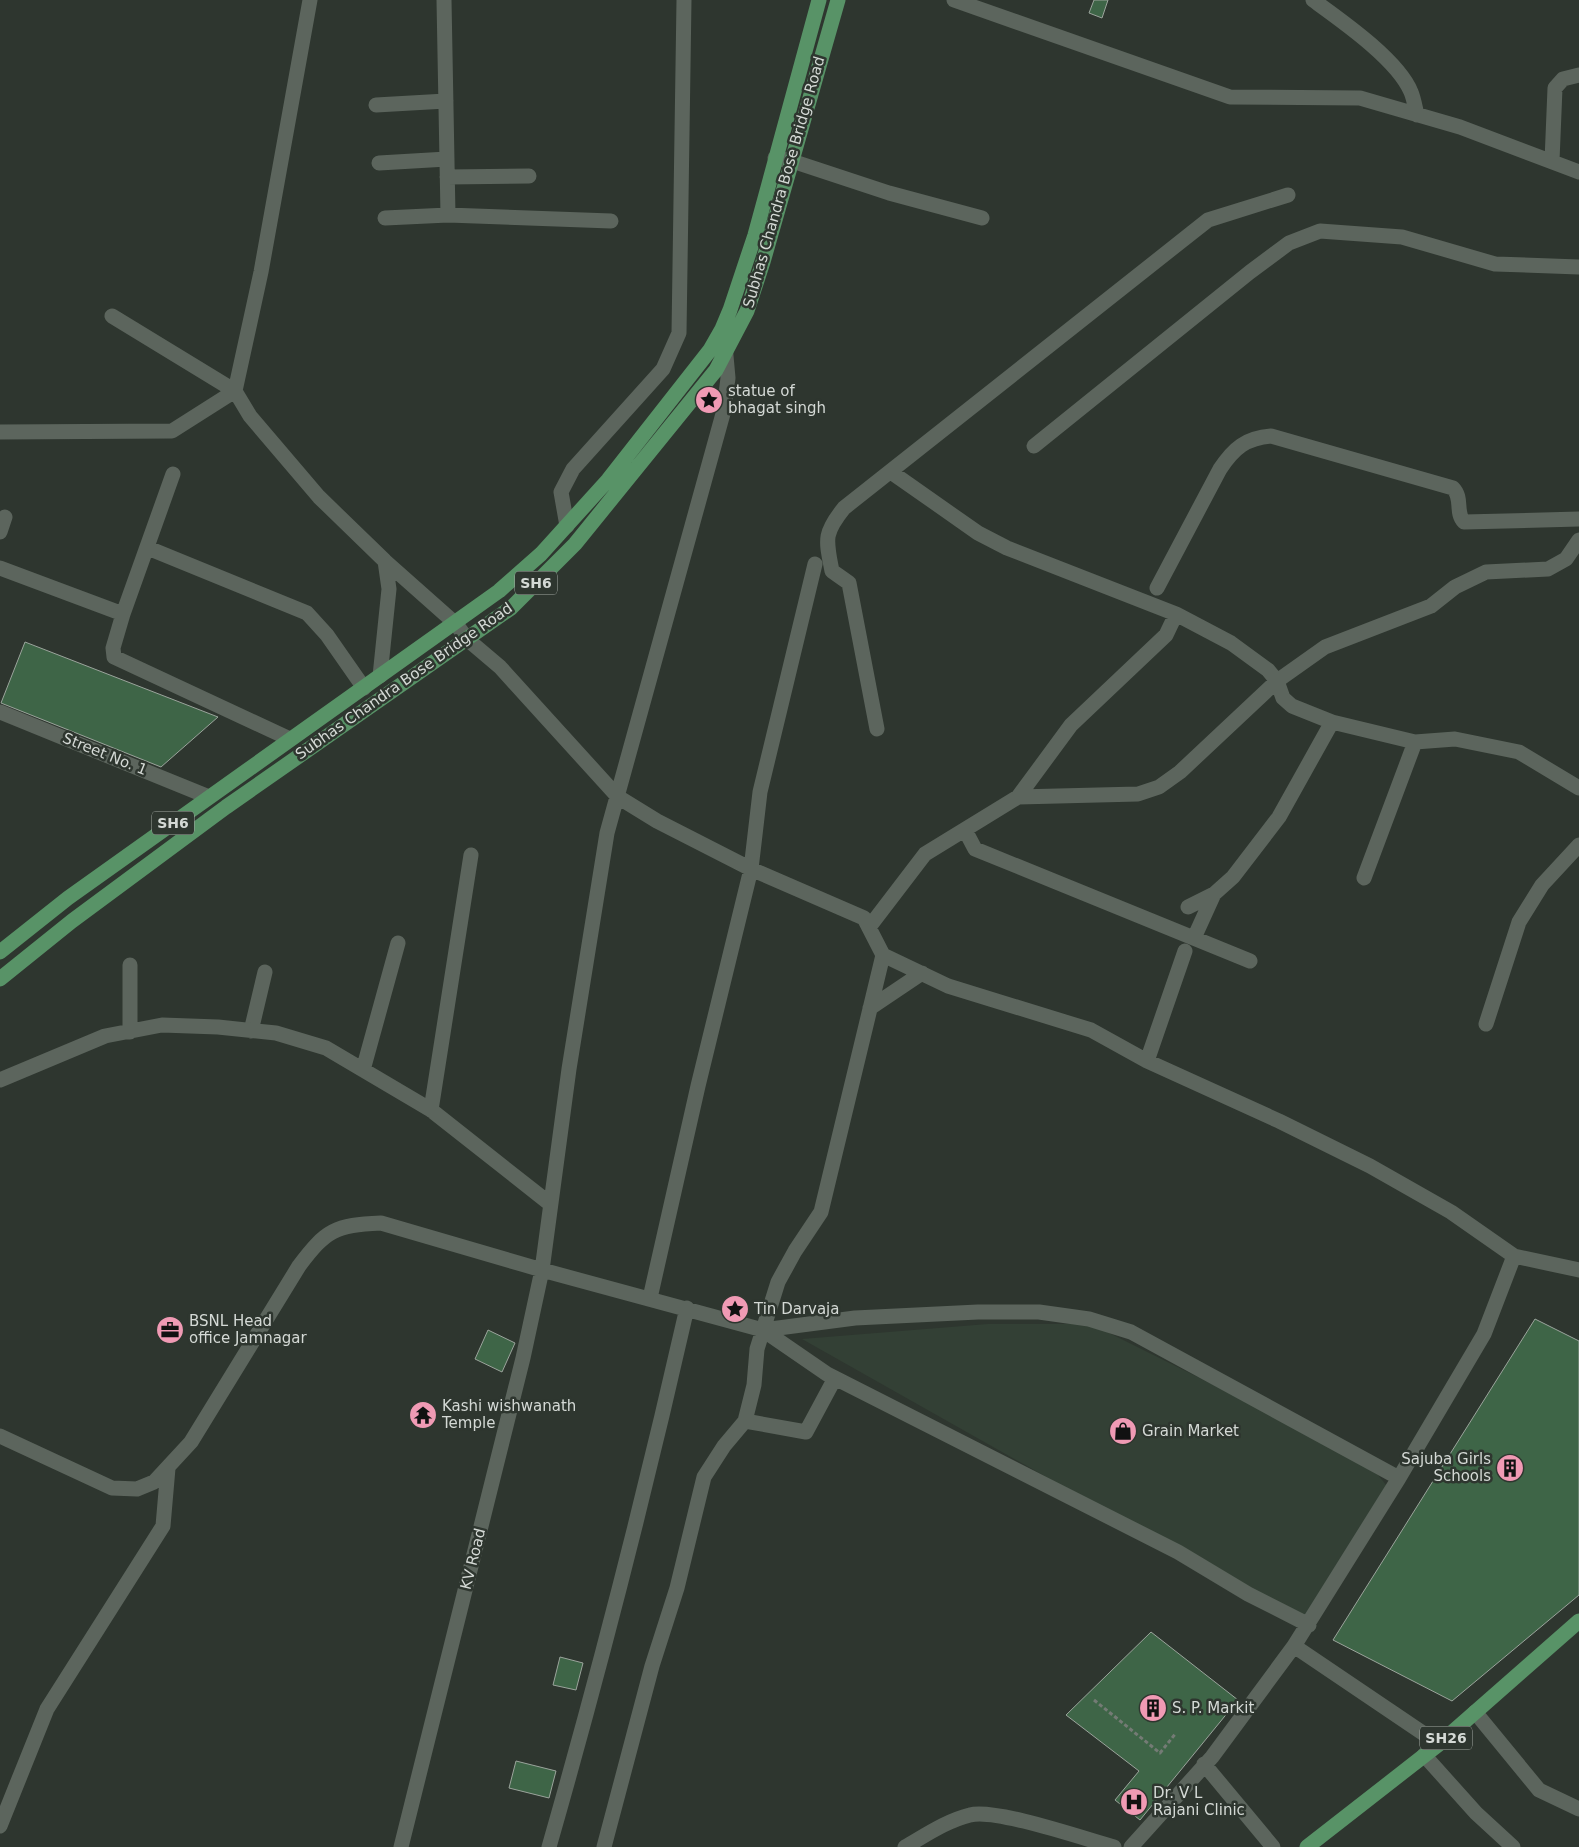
<svg xmlns="http://www.w3.org/2000/svg" width="1579" height="1847" font-family="'DejaVu Sans',sans-serif">
  <style>
    .built { fill: #334035 }
    .building { fill: #3e6547; stroke: #9ba49c }
    .lines { fill: none; stroke-linecap: round; stroke-linejoin: round }
    .path { stroke: #747b75; stroke-width: 3; stroke-dasharray: 4 2.5; stroke-linecap: butt }
    .minor { stroke: #5c655d; stroke-width: 15 }
    .major { stroke: #589367; stroke-width: 15 }
    .labels { text-anchor: middle; stroke-width: 5; stroke-linejoin: round; paint-order: stroke }
    .shield { fill: #2e362f; stroke: #a2a8a3; stroke-width: 1 }
    .shield-label { font-size: 14px; font-weight: bold; fill: #d4d9d5 }
    .street-label { font-size: 15px; fill: #d4d9d5; stroke: #2e362f }
    .poi-label { font-size: 15px; fill: #d4d9d5; stroke: #2e362f; text-anchor: start }
  </style>
  <rect width="100%" height="100%" fill="#2e362f"/>
  <path class="built" d="M988,1324H1091L1310,1433L1378,1475L1387,1486L1312,1627L802,1339Z"/>
  <path class="building" d="M1094,0H1108L1102,18L1089,13Z
    M25,642L218,717L161,767L1,703Z
    M1535,1319L1579,1341V1595L1452,1701L1333,1640Z
    M488,1330L515,1343L502,1372L475,1359Z
    M1151,1632L1238,1700L1140,1820L1115,1800L1139,1771L1066,1715Z
    M560,1657L583,1663L576,1690L553,1685Z
    M516,1761L556,1771L549,1798L509,1788Z"/>
  <g class="lines">
    <path class="path" d="M1094,1700L1160,1753L1176,1733"/>
    <path class="minor" d="M310,0L261,272L235,391L250,416L319,497L385,561L456,624L467,639L500,667L618,797L657,821L751,869L864,918L883,955L821,1212L795,1251L778,1282L757,1349L754,1385L745,1421L724,1446L704,1477L677,1588L652,1666L604,1847
      M444,0L448,215
      M954,0L1230,97L1360,98L1460,127L1579,172
      M1313,0C1342,21 1398,60 1411,92C1414,99 1415,107 1417,115
      M376,105L446,101
      M775,158L792,161L889,193L982,218
      M1552,161L1555,88L1563,79L1579,75
      M379,163L447,159
      M447,177L529,176
      M385,218L448,215L611,221
      M0,432L172,431L235,391L112,316
      M1034,446L1250,272L1289,243L1320,231L1402,237L1495,264L1579,267
      M891,472L978,533L1007,548L1176,614L1231,643L1268,670L1277,681L1283,698L1292,706L1332,722L1415,742L1455,739L1519,752L1579,788
      M567,526L561,492L573,469L663,369L679,333L684,0
      M0,532L5,517
      M148,548L307,613L327,635L364,688
      M0,568L123,614L113,648L114,657L290,739
      M1157,588L1220,469C1234,448 1246,438 1271,436L1453,488C1463,498 1455,513 1464,522L1579,519
      M123,614L173,474
      M380,676L389,589L385,561
      M0,712L209,797
      M877,729L849,583L832,571C826,540 823,534 844,508L1208,220L1288,195
      M1018,797L1071,725L1166,635L1176,614
      M965,830L975,849L1250,961
      M1364,878L1415,742
      M1188,907L1214,894L1233,877L1279,817L1332,722
      M870,926L925,854L1018,797L1138,794L1159,787L1180,772L1277,681L1325,647L1431,606L1455,587L1486,572L1548,569L1566,559L1579,540
      M1194,938L1214,894
      M883,955L948,986L1091,1030L1147,1061L1279,1121L1370,1166L1451,1212L1514,1256L1579,1270
      M870,1008L922,973
      M1486,1024L1519,922L1542,885L1579,845
      M251,1031L265,972
      M130,1032V965
      M1147,1061L1185,951
      M363,1070L398,943
      M0,1080L105,1036L162,1025L218,1027L276,1033L326,1048L431,1110L549,1203
      M431,1110L471,855
      M650,1298L698,1086L751,869L760,792L815,564
      M763,1330L855,1318L978,1312H1039L1089,1319L1131,1332L1399,1478L1294,1646L1212,1757L1131,1847
      M745,1421L806,1432L835,1378
      M0,1436L112,1488L137,1489L154,1482L191,1442L299,1266C326,1230 335,1225 381,1223L542,1270L763,1330L827,1374L1178,1552L1248,1594L1309,1625
      M1399,1478L1484,1334L1514,1256
      M1294,1646L1439,1744
      M1475,1712L1539,1790L1579,1809
      M1424,1755L1476,1813L1513,1847
      M1204,1764L1273,1847
      M0,1826L47,1709L163,1526L168,1468
      M401,1847L523,1358L542,1270L569,1069L607,833L724,410L728,378L725,345
      M549,1847C600,1669 646,1489 687,1308
      M905,1847C926,1835 946,1821 970,1815C995,1808 1085,1839 1114,1847"/>
    <path class="major" d="M0,952L68,898L499,591L541,554L608,480L710,350L722,329L730,310L755,235L819,0
      M0,979L72,921L226,807L511,608L575,544L716,370L747,311L763,262L838,0
      M1307,1847L1439,1744L1579,1621"/>
  </g>
  <defs>
    <g id="sight-disc" transform="scale(1.4375)"><circle r="9.5" fill="#f09ab4" stroke="#2e362f"/><path d="M0-6L1.8-2.2L6-1.7L2.9 1.2L3.7 5.4L0 3.3L-3.7 5.4L-2.9 1.2L-6-1.7L-1.8-2.2Z" fill="#111"/></g>
    <g id="office-disc" transform="scale(1.4375)"><circle r="9.5" fill="#f09ab4" stroke="#2e362f"/><path d="M-6-3h4V-5.5h4V-3h4V5H-6ZM-1-4.5V-3h2v-1.5ZM-6 0V1H6V0Z" fill="#111"/></g>
    <g id="temple-disc" transform="scale(1.4375)"><circle r="9.5" fill="#f09ab4" stroke="#2e362f"/><path d="M0-6L5-2H3V0L6.5 2.5H4V6H1.5V3h-3V6H-4V2.5H-6.5L-3 0V-2H-5Z" fill="#111"/></g>
    <g id="shop-disc" transform="scale(1.4375)"><circle r="9.5" fill="#f09ab4" stroke="#2e362f"/><path d="M-5-2.5h2.3a2.7 3.5 0 0 1 5.4 0H5L5.5 6h-11ZM-1.5-2.5h3a1.5 2.3 0 0 0-3 0Z" fill="#111"/></g>
    <g id="building-disc" transform="scale(1.4375)"><circle r="9.5" fill="#f09ab4" stroke="#2e362f"/><path d="M-4-6H4V6H1V3H-1V6H-4ZM-2.5-4.3h1.7v1.8h-1.7ZM.8-4.3h1.7v1.8H.8ZM-2.5-1h1.7V.8h-1.7ZM.8-1h1.7V.8H.8Z" fill="#111"/></g>
    <g id="hospital-disc" transform="scale(1.4375)"><circle r="9.5" fill="#f09ab4" stroke="#2e362f"/><path d="M-5-5h3v3.5h4V-5h3V5h-3V1.5h-4V5h-3Z" fill="#111"/></g>
  </defs>
  <g fill-rule="evenodd">
    <use href="#sight-disc" x="709" y="400"/>
    <use href="#sight-disc" x="735" y="1309"/>
    <use href="#office-disc" x="170" y="1330"/>
    <use href="#temple-disc" x="423" y="1415"/>
    <use href="#shop-disc" x="1123" y="1431"/>
    <use href="#building-disc" x="1510" y="1468"/>
    <use href="#building-disc" x="1153" y="1708"/>
    <use href="#hospital-disc" x="1134" y="1802"/>
  </g>
  <g class="labels">
    <g class="shield">
      <rect x="515" y="571.5" width="42" height="23" rx="4"/>
      <rect x="152" y="811.5" width="42" height="23" rx="4"/>
      <rect x="1420" y="1726.5" width="52" height="23" rx="4"/>
    </g>
    <g class="shield-label">
      <text x="536" y="588">SH6</text>
      <text x="173" y="828">SH6</text>
      <text x="1446" y="1743">SH26</text>
    </g>
    <g class="street-label">
      <text transform="translate(784 182) rotate(-74)" y="5">Subhas Chandra Bose Bridge Road</text>
      <text transform="translate(404 681) rotate(-35)" y="5">Subhas Chandra Bose Bridge Road</text>
      <text transform="translate(105 754) rotate(22)" y="5">Street No. 1</text>
      <text transform="translate(473 1559) rotate(-76)" y="5">KV Road</text>
    </g>
    <g class="poi-label">
      <text x="728" y="396">statue of<tspan x="728" dy="17">bhagat singh</tspan></text>
      <text x="754" y="1314">Tin Darvaja</text>
      <text x="189" y="1326">BSNL Head<tspan x="189" dy="17">office Jamnagar</tspan></text>
      <text x="442" y="1411">Kashi wishwanath<tspan x="442" dy="17">Temple</tspan></text>
      <text x="1142" y="1436">Grain Market</text>
      <text x="1491" y="1464" text-anchor="end">Sajuba Girls<tspan x="1491" dy="17">Schools</tspan></text>
      <text x="1172" y="1713">S. P. Markit</text>
      <text x="1153" y="1798">Dr. V L<tspan x="1153" dy="17">Rajani Clinic</tspan></text>
    </g>
  </g>
</svg>
